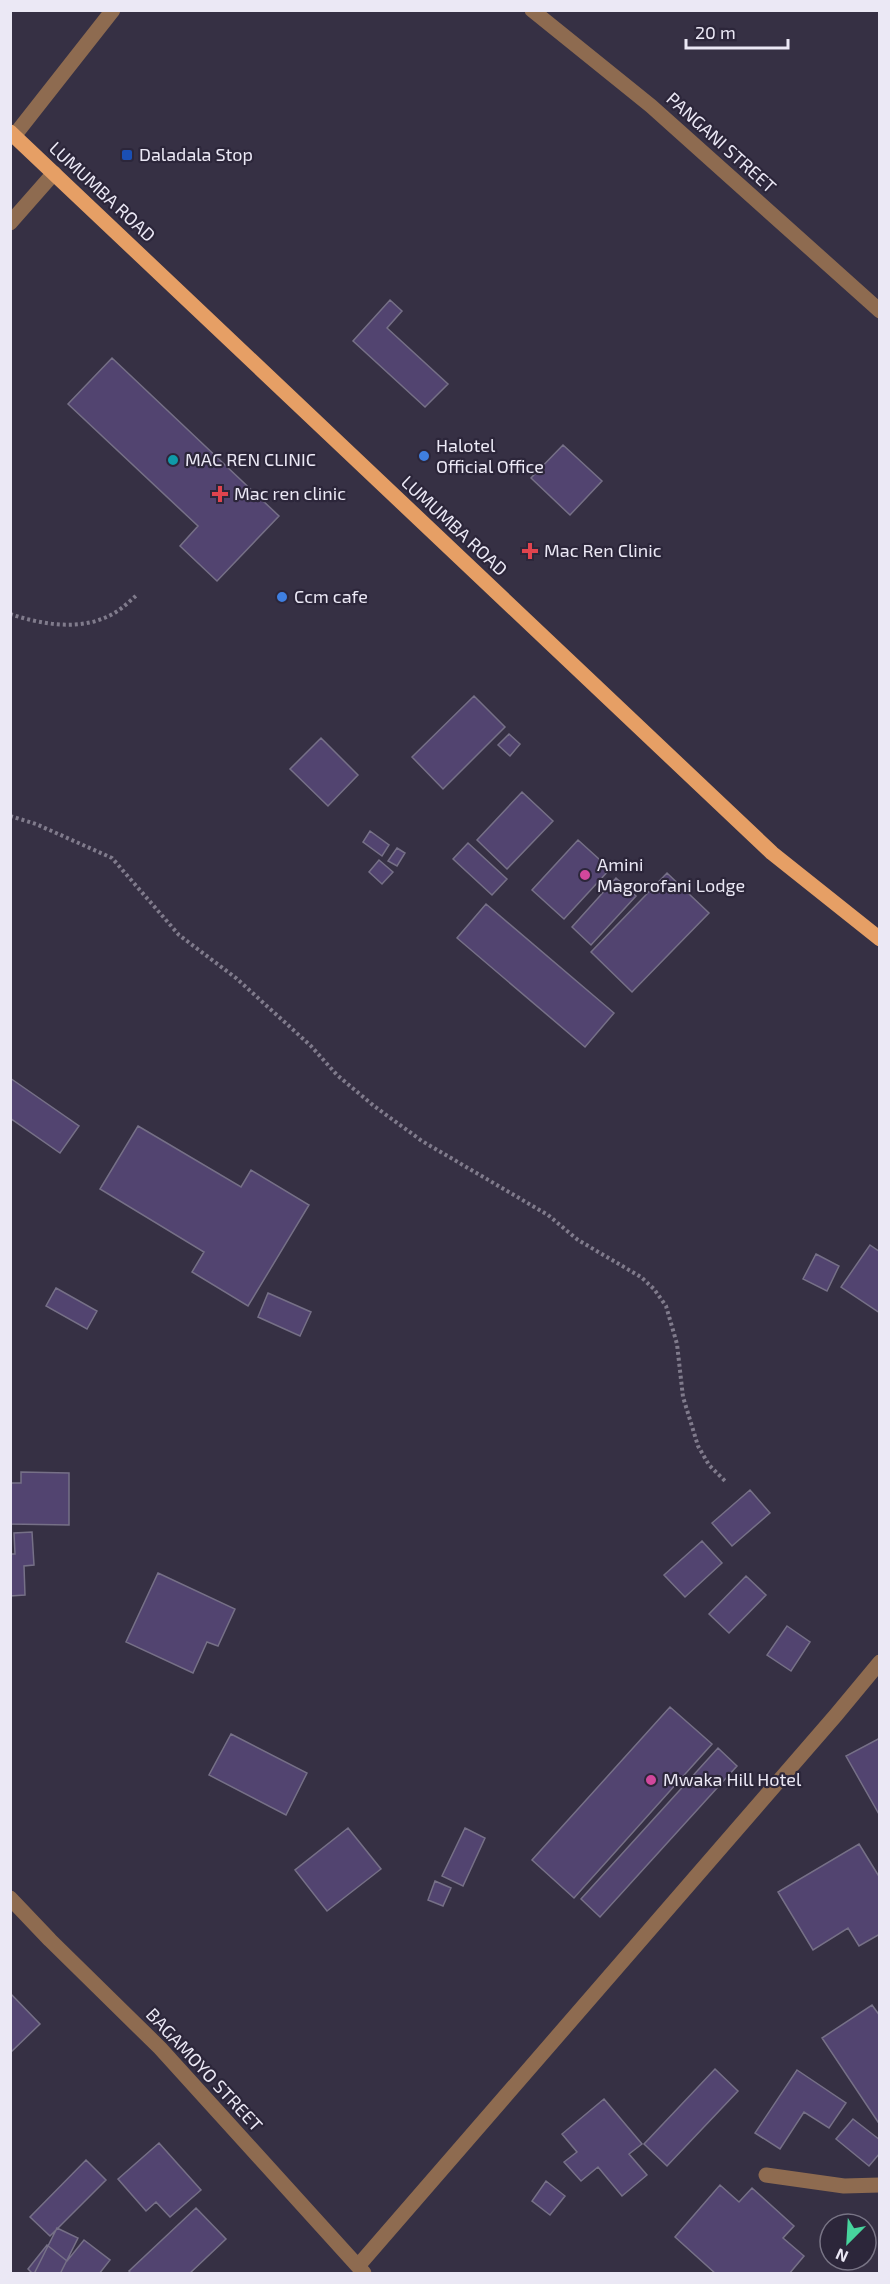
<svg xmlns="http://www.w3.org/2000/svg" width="890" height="2284" font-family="'Exo 2',sans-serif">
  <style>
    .building { fill: #524470; stroke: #767087; stroke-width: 1.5 }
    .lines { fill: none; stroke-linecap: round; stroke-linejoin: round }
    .path { stroke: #807b8c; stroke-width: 4; stroke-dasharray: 3 3; stroke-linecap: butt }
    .minor { stroke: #8e6b50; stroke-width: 15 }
    .primary { stroke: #e69f65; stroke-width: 15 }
    .transit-dot { fill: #1a4fb4; stroke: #2c263a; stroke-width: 2 }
    .shop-dot { fill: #3f7fe0; stroke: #2c263a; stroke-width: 2 }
    .culture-dot { fill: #0f9aa8; stroke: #2c263a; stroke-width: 2 }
    .health-dot { fill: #e0444e; stroke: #2c263a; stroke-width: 2 }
    .hotel-dot { fill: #d1479c; stroke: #2c263a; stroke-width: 2 }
    .labels { text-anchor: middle; stroke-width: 4.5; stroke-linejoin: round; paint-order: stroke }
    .street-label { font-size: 18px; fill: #ebe8f5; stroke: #2c263a }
    .poi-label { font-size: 18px; fill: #ebe8f5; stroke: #2c263a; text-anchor: start }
  </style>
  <rect width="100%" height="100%" fill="#363044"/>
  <path class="building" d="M390,300L402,311L387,328L448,384L425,407L353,341Z
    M112,358L279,516L217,581L180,546L198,526L68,404Z
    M563,445L602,481L570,515L531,478Z
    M474,696L505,727L443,789L412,757Z
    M509,734L520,744L510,756L498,745Z
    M321,738L358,775L328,806L290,769Z
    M522,792L553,821L507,869L477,840Z
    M370,831L389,845L382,856L363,842Z
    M578,840L610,869L564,919L532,890Z
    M468,843L507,879L492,895L453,859Z
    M397,848L405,853L397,866L388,861Z
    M379,860L393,872L382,884L369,872Z
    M667,873L709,913L632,992L591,952Z
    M616,878L636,896L591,945L572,927Z
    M486,904L614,1013L585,1047L457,938Z
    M10,1078L79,1126L60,1153L10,1118Z
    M138,1126L241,1187L251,1170L309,1205L248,1306L192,1272L204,1252L100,1189Z
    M870,1245L880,1252V1313L841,1287Z
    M816,1254L839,1266L827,1291L803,1279Z
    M56,1288L97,1311L87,1329L46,1306Z
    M268,1293L311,1312L300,1336L258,1317Z
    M21,1472L69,1473V1525L10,1524V1483H21Z
    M750,1490L770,1513L732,1546L712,1523Z
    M32,1532L34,1565L24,1566L25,1595L10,1596V1554H15L14,1533Z
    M702,1541L722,1563L685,1597L664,1575Z
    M158,1573L235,1609L218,1646L207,1642L193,1673L126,1642Z
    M746,1576L766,1595L729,1633L709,1614Z
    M787,1626L810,1642L791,1671L767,1655Z
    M670,1707L712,1744L574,1898L532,1860Z
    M231,1734L307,1773L286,1815L209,1775Z
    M880,1738V1816L846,1756Z
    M718,1748L737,1766L600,1917L581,1899Z
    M348,1828L381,1869L327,1911L295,1870Z
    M465,1828L485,1838L463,1886L442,1876Z
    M859,1844L880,1878V1934L859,1946L848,1928L813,1950L778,1892Z
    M435,1881L451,1888L443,1906L428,1900Z
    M10,1993L40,2024L10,2053Z
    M872,2005L880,2016V2121L878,2122L822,2038Z
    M715,2069L738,2091L667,2166L644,2144Z
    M797,2070L846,2103L829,2128L804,2112L780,2149L755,2133Z
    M604,2099L642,2144L629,2154L647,2175L622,2196L598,2167L581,2181L564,2162L577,2152L562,2134Z
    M853,2119L880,2140V2153L869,2166L836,2139Z
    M159,2143L201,2190L170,2217L156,2202L146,2211L118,2179Z
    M86,2160L106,2180L50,2236L30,2217Z
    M546,2181L565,2196L550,2215L532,2201Z
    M720,2185L739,2202L752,2188L794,2226L783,2238L804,2256L789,2274H716L675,2237Z
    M196,2208L226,2239L189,2274H132L129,2271Z
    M57,2228L78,2238L60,2274H34Z
    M84,2240L110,2260L99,2274H33L28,2269L47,2245L67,2261Z"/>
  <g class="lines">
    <path class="path" d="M10,614C43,625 84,632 116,612C124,607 131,600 138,594
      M10,816L36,824L112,858L179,935L236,978L311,1046L337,1075L374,1106L422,1141L548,1215L578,1240L641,1277L654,1289L666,1306L677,1344L683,1397L698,1446L709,1465L725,1481"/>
    <path class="minor" d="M532,10L651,106L880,311
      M14,136L113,10
      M10,223L54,173
      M10,1898L50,1940L160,2048L364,2273
      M766,2175L844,2186L880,2185
      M358,2266L836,1715L880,1662"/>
    <path class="primary" d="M10,132L772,853L880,939"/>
  </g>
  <rect class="transit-dot" x="121" y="149" width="12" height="12" rx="3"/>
  <g class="shop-dot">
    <circle cx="424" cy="456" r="6"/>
    <circle cx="282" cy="597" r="6"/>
  </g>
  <circle class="culture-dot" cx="173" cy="460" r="6"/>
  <g class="health-dot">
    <path d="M217 485h6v6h6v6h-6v6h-6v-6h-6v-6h6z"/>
    <path d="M527 542h6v6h6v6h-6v6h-6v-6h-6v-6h6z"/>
  </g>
  <g class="hotel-dot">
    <circle cx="585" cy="875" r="6"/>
    <circle cx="651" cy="1780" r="6"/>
  </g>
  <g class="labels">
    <g class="street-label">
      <text transform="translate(721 143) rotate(42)" y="6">PANGANI STREET</text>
      <text transform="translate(102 192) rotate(43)" y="6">LUMUMBA ROAD</text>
      <text transform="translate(454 526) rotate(43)" y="6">LUMUMBA ROAD</text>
      <text transform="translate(204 2070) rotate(47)" y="6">BAGAMOYO STREET</text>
    </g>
    <g class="poi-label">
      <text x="139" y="161">Daladala Stop</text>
      <text x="436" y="452">Halotel<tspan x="436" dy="21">Official Office</tspan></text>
      <text x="185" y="466">MAC REN CLINIC</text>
      <text x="234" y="500">Mac ren clinic</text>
      <text x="544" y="557">Mac Ren Clinic</text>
      <text x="294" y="603">Ccm cafe</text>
      <text x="597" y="871">Amini<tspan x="597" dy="21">Magorofani Lodge</tspan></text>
      <text x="663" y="1786">Mwaka Hill Hotel</text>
    </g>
  </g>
  <rect width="890" height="2284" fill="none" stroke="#ebe8f5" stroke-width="24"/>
  <g transform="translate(848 2242) rotate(204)"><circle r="28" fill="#2c263a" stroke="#787485" stroke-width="1.5"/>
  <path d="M0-4.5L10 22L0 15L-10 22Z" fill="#47d49d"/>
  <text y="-9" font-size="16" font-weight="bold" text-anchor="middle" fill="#ebe8f5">N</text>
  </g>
  <path d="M686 39v9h102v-9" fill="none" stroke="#ebe8f5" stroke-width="3"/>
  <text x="695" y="39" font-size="18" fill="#ebe8f5" stroke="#2c263a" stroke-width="4.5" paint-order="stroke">20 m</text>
</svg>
